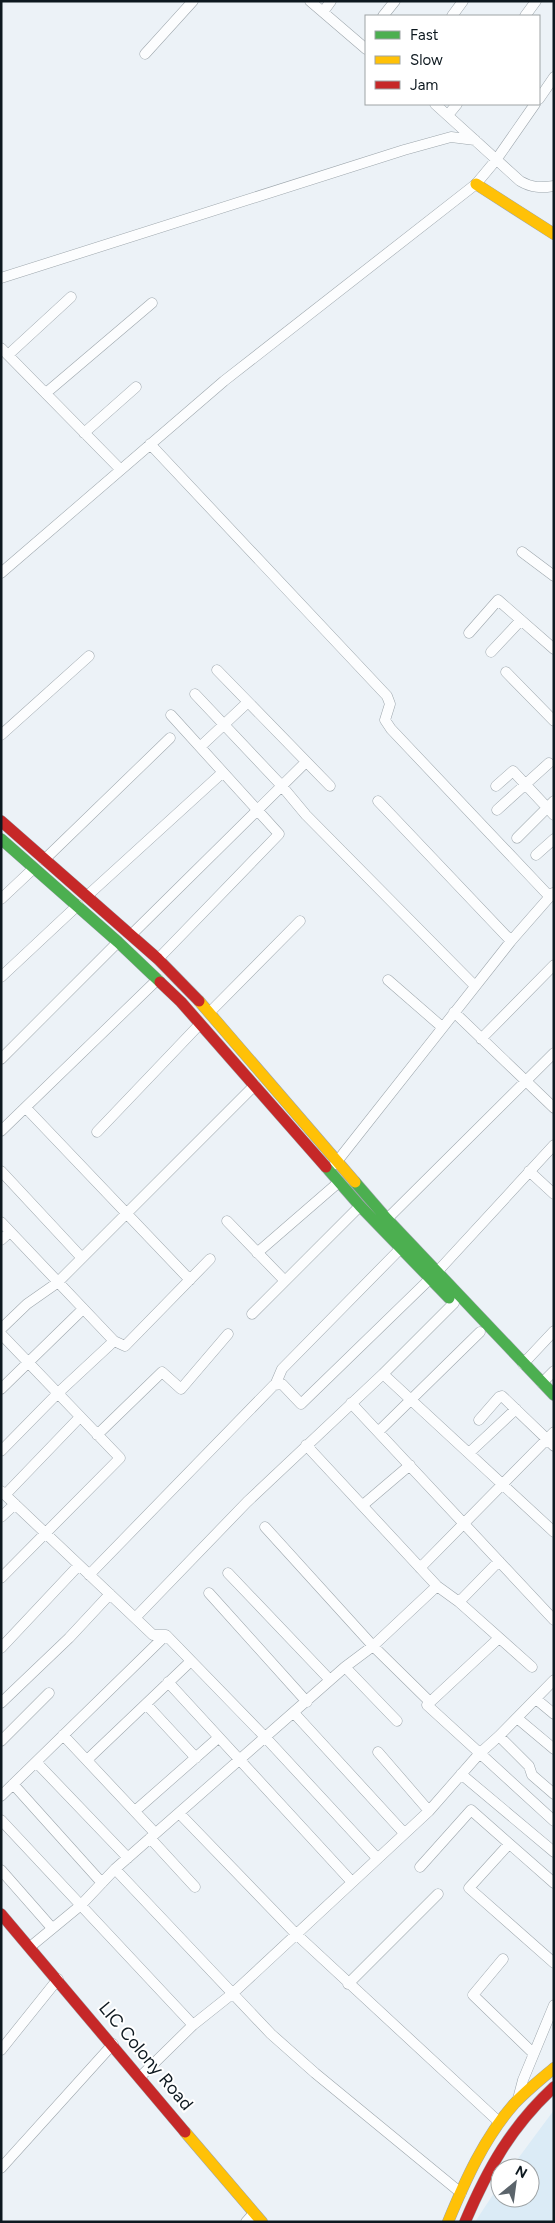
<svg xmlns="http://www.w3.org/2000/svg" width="555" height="2223" font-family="Figtree,sans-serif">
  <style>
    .built { fill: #dbebf6 }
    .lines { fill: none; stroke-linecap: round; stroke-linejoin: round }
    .street-casing { stroke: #9da6ac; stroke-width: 11 }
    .fast-casing { stroke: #9da6ac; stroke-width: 12 }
    .slow-casing { stroke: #9da6ac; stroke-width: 12 }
    .jam-casing { stroke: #9da6ac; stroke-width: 12 }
    .street { stroke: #fcfdfe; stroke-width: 10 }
    .fast { stroke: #4caf50; stroke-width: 11 }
    .slow { stroke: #ffc107; stroke-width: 11 }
    .jam { stroke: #c62828; stroke-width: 11 }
    .labels { text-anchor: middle; stroke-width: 4; stroke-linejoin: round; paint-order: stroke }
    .street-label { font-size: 18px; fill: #0d181f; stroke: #fff }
  </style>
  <rect width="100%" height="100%" fill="#ecf2f7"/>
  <path class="built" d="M554,2110V2222H475L500,2184V2198H530V2168H511Z"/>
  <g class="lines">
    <g class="street-casing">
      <path id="street" d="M310,1L366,49
        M323,12L331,1
        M383,16L395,1
        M452,16L463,1
        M525,16L536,1
        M145,54L193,1
        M539,99L554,77
        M435,104L520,181C532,188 541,188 554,186
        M448,115L457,104
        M1,278L404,150L451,137L475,140
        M1,348L120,469
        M8,355L71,297
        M46,393L152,303
        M84,433L136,387
        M150,444L387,696L390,704L385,720L391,729L550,897
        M522,552L554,576
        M1,573L224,381L476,184L496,160L535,104
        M469,633L498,600L554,649
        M491,652L521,620
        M217,670L330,786
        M506,672L554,721
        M195,694L281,785L306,815L475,986
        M1,735L89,656
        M200,747L248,702
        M496,786L513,771L554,815
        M378,801L511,941
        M497,810L549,763
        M517,838L554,801
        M536,855L554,839
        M44,860L170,738
        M87,896L222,773
        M1,899L34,868
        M131,935L306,762
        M158,959L279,834L171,715
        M1,977L78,905
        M388,980L442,1027
        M210,1012L300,921
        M454,1012L554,1108
        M481,1039L554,965
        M1,1059L118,942
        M26,1108L190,1280
        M1,1131L158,979
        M97,1132L200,1024
        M335,1164L511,941L553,893
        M1,1171L82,1258
        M529,1171L554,1194
        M387,1219L554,1053
        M227,1221L285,1281
        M1,1222L114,1341L125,1346L210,1259
        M1,1240L10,1232
        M257,1253L339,1182
        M252,1314L360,1206
        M1,1329L27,1304L57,1283L255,1085
        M1,1334L120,1458L1,1578
        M523,1364L554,1331
        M383,1374L554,1532
        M276,1383L282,1369L401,1248
        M542,1383L554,1371
        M1,1389L83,1309
        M351,1403L554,1620
        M479,1420L499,1397L502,1396L554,1446
        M379,1431L480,1332
        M97,1435L162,1372L181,1389L228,1334
        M306,1445L437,1586L459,1602L532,1667
        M1,1451L58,1393L114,1341
        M469,1453L516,1409
        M1,1491L153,1635H166L265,1737L377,1858
        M5,1495L80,1417
        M363,1505L410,1465
        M1,1517L15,1504
        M265,1527L373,1646L429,1701
        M420,1568L554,1432
        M228,1573L330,1680
        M89,1575L274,1385L282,1384L301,1404L438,1271L554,1145
        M209,1593L307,1702
        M459,1602L499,1561
        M135,1618L247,1502L383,1374L454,1303
        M499,1638L427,1705L554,1821
        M1,1648L79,1565
        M345,1667L397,1721
        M168,1682L352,1882
        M536,1699L554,1714
        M1,1703L69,1638L110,1594
        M146,1704L196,1758
        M294,1713L404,1833
        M517,1718L554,1749
        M63,1735L155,1833
        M499,1736L529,1766L532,1775L554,1794
        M1,1741L49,1693
        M378,1752L429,1811
        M87,1760L191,1661
        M36,1762L128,1858
        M461,1774L554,1852
        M13,1784L102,1883
        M1,1796L166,1635
        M135,1811L218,1738
        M179,1813L295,1933L499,2122
        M1,1820L193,2025
        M150,1838L195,1887
        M509,1844L469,1888L554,1963
        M420,1867L471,1810L554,1883
        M115,1869L271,2034L315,2073L461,2193
        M1,1870L52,1928
        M30,1947L81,1905L115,1869L345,1667L373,1646L437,1586
        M503,1959L473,1995L533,2053
        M348,1984L438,1894
        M1,2050L58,1979
        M141,2076L193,2025L232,1994L429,1811L479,1754L499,1736L554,1680
        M518,2099L523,2080L554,2005
        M1,2168L113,2044
        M246,2222L254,2213"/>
    </g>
    <g class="fast-casing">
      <path id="fast" d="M1,839L118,942L160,982
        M326,1167L360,1206L449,1298
        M355,1182L387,1219L554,1395"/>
    </g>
    <g class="slow-casing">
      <path id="slow" d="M476,184L554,234
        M199,1001L355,1182
        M185,2132L262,2222
        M448,2222C465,2181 484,2138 514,2104C526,2091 540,2080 554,2068"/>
    </g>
    <g class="jam-casing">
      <path id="jam" d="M1,821L158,959L199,1001
        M160,982L181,1002L326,1167
        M1,1914L185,2132
        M465,2222C488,2168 511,2127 554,2087"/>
    </g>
    <use href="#street" class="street"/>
    <use href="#fast" class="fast"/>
    <use href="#slow" class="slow"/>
    <use href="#jam" class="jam"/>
  </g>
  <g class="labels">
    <g class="street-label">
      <text transform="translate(146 2056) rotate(50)" y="6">LIC Colony Road</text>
    </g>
  </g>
  <rect width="555" height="2223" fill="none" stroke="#0d181f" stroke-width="5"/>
  <rect x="365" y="15" width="175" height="90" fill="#ffffff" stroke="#9ea3a5"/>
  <rect x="375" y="31" width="25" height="8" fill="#4caf50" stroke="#9ea3a5"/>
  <text x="410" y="40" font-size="15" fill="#0d181f">Fast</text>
  <rect x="375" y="56" width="25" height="8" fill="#ffc107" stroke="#9ea3a5"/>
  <text x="410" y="65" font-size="15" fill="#0d181f">Slow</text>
  <rect x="375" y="81" width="25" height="8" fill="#c62828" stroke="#9ea3a5"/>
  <text x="410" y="90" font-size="15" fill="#0d181f">Jam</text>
  <g transform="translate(515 2183) rotate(29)"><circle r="24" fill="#ffffff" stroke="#9ea3a5"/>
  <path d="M0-4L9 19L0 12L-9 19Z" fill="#5b646b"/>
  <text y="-8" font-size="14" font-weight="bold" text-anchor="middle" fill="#0d181f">N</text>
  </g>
</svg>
